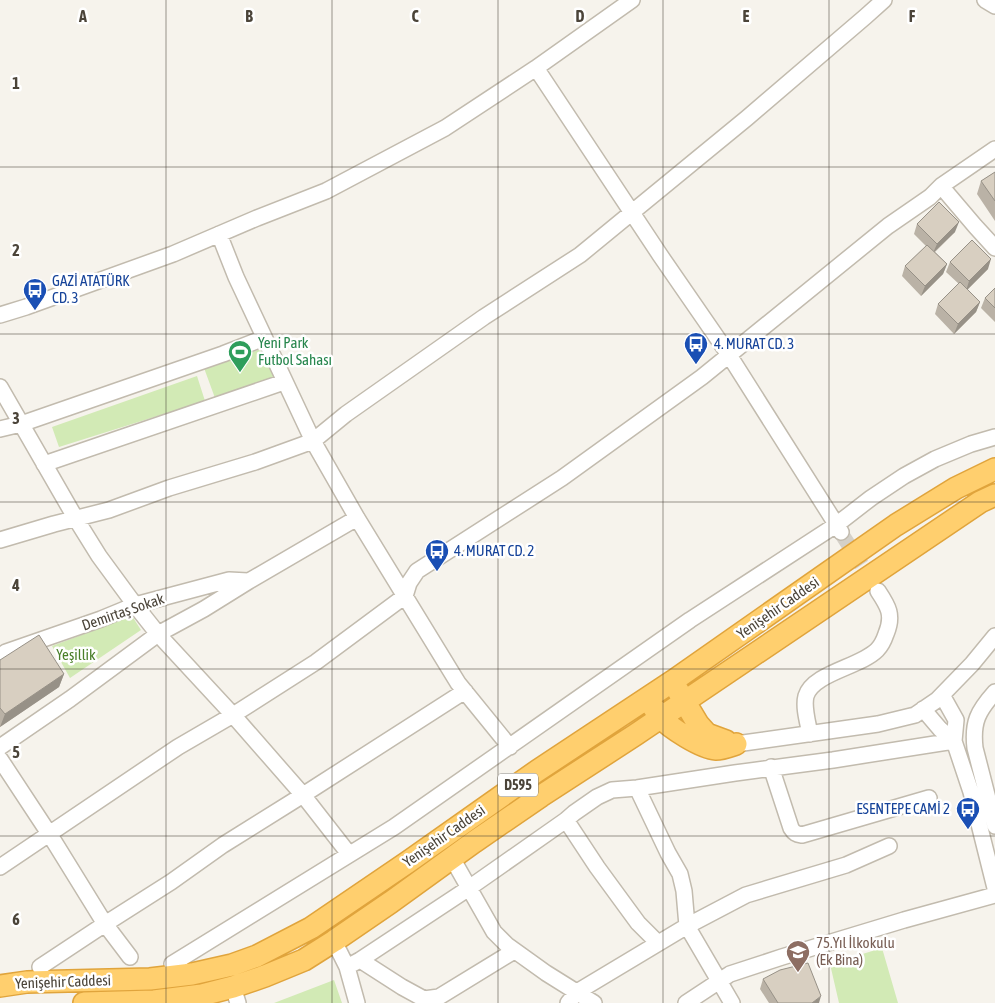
<svg xmlns="http://www.w3.org/2000/svg" width="995" height="1003" font-family="'Asap Condensed',sans-serif">
  <style>
    .green { fill: #d2eab5 }
    .lines { fill: none; stroke-linecap: round; stroke-linejoin: round }
    .minor-tunnel { stroke: #d4d0c8; stroke-width: 15; stroke-dasharray: 15 8; stroke-linecap: butt }
    .minor-casing { stroke: #c2bbae; stroke-width: 18 }
    .highway-casing { stroke: #e0a43c; stroke-width: 24 }
    .minor { stroke: #fff; stroke-width: 15 }
    .highway { stroke: #ffcf6e; stroke-width: 21 }
    .wall { fill: #bab2a6 }
    .shaded-wall { fill: #979187 }
    .building { fill: #d8cfc1; stroke: #979187 }
    .grid { fill: none; stroke: #4b4439; stroke-width: 1; stroke-opacity: 0.55 }
    .labels { text-anchor: middle; stroke-width: 5; stroke-linejoin: round; paint-order: stroke }
    .shield { fill: #fff; stroke: #817c74; stroke-width: 1 }
    .shield-label { font-size: 14px; font-weight: bold; fill: #4b4439 }
    .transit-label { font-size: 15px; fill: #164399; stroke: #fff; text-anchor: start }
    .leisure-label { font-size: 15px; fill: #27864d; stroke: #fff; text-anchor: start }
    .street-label { font-size: 15px; fill: #4b4439; stroke: #fff }
    .park-label { font-size: 15px; fill: #4a7f2a; stroke: #fff }
    .education-label { font-size: 15px; fill: #785e54; stroke: #fff; text-anchor: start }
    .grid-label { font-size: 16px; text-anchor: middle; font-weight: bold; fill: #4b4439; stroke: #fff; stroke-width: 5; stroke-linejoin: round; paint-order: stroke }
  </style>
  <rect width="100%" height="100%" fill="#f6f3ec"/>
  <path class="green" d="M264,348L278,378L215,398L204,368Z
    M197,376L205,401L59,447L52,427Z
    M132,616L141,630L70,678L52,646Z
    M882,948L898,1003H839L830,964Z
    M334,980L342,1003H274Z"/>
  <g class="lines">
    <path class="minor-tunnel" d="M841,533L874,584"/>
    <g class="minor-casing">
      <path id="minor" d="M985,0L995,6
        M536,68L660,255L729,355L841,532
        M941,186L995,149
        M219,234L236,277L313,441L357,518L458,683L510,747
        M0,315L26,307L173,254L257,218L326,191L445,128L536,68L632,0
        M0,387L76,519L99,556L135,605L158,634L233,715L303,795L349,854
        M0,429L21,424L223,354L264,338
        M44,464L284,382
        M0,540L54,524L109,510L169,488L255,462L313,441L346,414L484,317L580,255L747,118L865,17L884,0
        M0,656L6,652L101,619L135,605L229,580L248,581
        M995,692C978,711 972,722 975,748L995,826
        M942,695L956,720L954,741L971,792L995,888
        M923,709L940,729L954,741
        M810,734C808,723 803,707 806,696C813,673 860,667 877,650C881,646 884,640 886,634C894,615 888,606 878,591
        M736,744L878,724L915,715L937,700L972,664L995,636
        M0,747L70,699L158,634L204,609L249,581L357,518
        M0,759L50,835L105,924L130,957
        M771,767L791,828C794,833 796,834 802,835L929,798
        M637,788L668,853L680,874L684,891L687,926L732,1003
        M566,820L597,867L638,923L658,943
        M452,858L494,932L507,945L546,973L594,1003
        M0,867L178,747L233,715L316,662L405,596L409,583L417,571L562,478L702,377L888,226L930,197L941,186L975,226L995,248
        M334,941L347,967L357,1003
        M360,960L402,987L424,999L439,997L514,951
        M172,964L394,827L690,620L836,525L871,498L904,476L935,459L971,444L995,437
        M40,967L105,924L171,882L223,845L303,795L465,691
        M347,967L360,960L469,888L566,820L574,813L597,797L612,790L637,788L735,773L833,760L954,741
        M233,987L238,1003
        M568,1003L577,992L687,926L746,895L846,865L889,846
        M686,1003L730,974L782,957L904,920L995,895"/>
    </g>
    <g class="highway-casing">
      <path id="highway" d="M677,689L698,724L707,734L726,741
        M653,707C656,710 658,714 660,717C670,728 701,748 716,749C722,749 730,746 736,744
        M0,986L27,982L150,979L192,974L232,965L257,956L311,928L408,862L537,771L673,681L896,525L956,488L995,469
        M84,1003L154,1001L202,995L233,987L265,976L304,960L334,941L391,902L474,842L541,796L635,735L980,502L995,495"/>
    </g>
    <use href="#minor" class="minor"/>
    <use href="#highway" class="highway"/>
  </g>
  <path class="wall" d="M995,172V221L977,194L981,181Z
    M917,224L955,232L935,252L947,264L943,274L921,296L902,276L905,266L926,246L914,234Z
    M950,262L988,269L967,290L980,302L976,312L954,334L935,314L938,304L959,284L946,272Z
    M995,288V322L981,308L985,298Z
    M0,660L64,674L59,687L0,727Z
    M763,979L819,1003H769L760,989Z"/>
  <path class="shaded-wall" d="M959,222L955,232L933,253L937,244Z
    M991,259L988,269L966,291L969,281Z
    M947,264L943,274L921,296L925,286Z
    M980,302L976,312L954,334L958,324Z
    M64,674L59,687L0,727L5,714Z
    M821,996L819,1003H812Z"/>
  <path class="building" d="M995,172V201L981,181Z
    M939,202L959,222L937,244L917,224Z
    M972,240L991,259L969,281L950,262Z
    M927,245L947,264L925,286L905,266Z
    M960,282L980,302L958,324L938,304Z
    M995,288V308L985,298Z
    M39,635L64,674L5,714L0,708V660Z
    M808,963L821,996L812,1003H778L763,979L780,970Z"/>
  <path class="grid" d="M166,0V1003M332,0V1003M498,0V1003M663,0V1003M829,0V1003M0,167H995M0,334H995M0,502H995M0,669H995M0,836H995"/>
  <defs>
    <g id="bus-pin" transform="scale(1.25)"><path d="M0 17L-7.5 6A9.5 9.5 0 1 1 7.5 6Z" fill="#1a4fb4" stroke="#fff"/><path d="M-5-6H5V4H4V6H2V4H-2V6H-4V4H-5ZM-3.5-4V0h7V-4ZM-3.5 1.2v1.5H-2V1.2ZM2 1.2v1.5H3.5V1.2Z" fill="#fff"/></g>
    <g id="stadium-pin" transform="scale(1.25)"><path d="M0 17L-7.5 6A9.5 9.5 0 1 1 7.5 6Z" fill="#2e9e5b" stroke="#fff"/><path d="M0-5a6.5 5 0 1 0 0 10a6.5 5 0 1 0 0-10ZM-3.5-1.8h7v3.6h-7Z" fill="#fff"/></g>
    <g id="school-pin" transform="scale(1.25)"><path d="M0 17L-7.5 6A9.5 9.5 0 1 1 7.5 6Z" fill="#8d6e63" stroke="#fff"/><path d="M0-5L7-2L0 1L-7-2ZM-4 1L0 2.5L4 1V4Q0 6-4 4Z" fill="#fff"/></g>
  </defs>
  <g fill-rule="evenodd">
    <use href="#bus-pin" x="35" y="290"/>
    <use href="#bus-pin" x="696" y="344"/>
    <use href="#stadium-pin" x="240" y="352"/>
    <use href="#bus-pin" x="437" y="551"/>
    <use href="#bus-pin" x="968" y="809"/>
    <use href="#school-pin" x="798" y="952"/>
  </g>
  <g class="labels">
    <rect class="shield" x="498" y="773.5" width="40" height="23" rx="4"/>
    <g class="shield-label">
      <text x="518" y="790">D595</text>
    </g>
    <g class="transit-label">
      <text x="52" y="286">GAZİ ATATÜRK<tspan x="52" dy="17">CD. 3</tspan></text>
      <text x="714" y="349">4. MURAT CD. 3</text>
      <text x="454" y="556">4. MURAT CD. 2</text>
      <text x="950" y="814" text-anchor="end">ESENTEPE CAMİ 2</text>
    </g>
    <g class="leisure-label">
      <text x="258" y="348">Yeni Park<tspan x="258" dy="17">Futbol Sahası</tspan></text>
    </g>
    <g class="street-label">
      <text transform="translate(778 608) rotate(-35)" y="5">Yenişehir Caddesi</text>
      <text transform="translate(123 612) rotate(-19)" y="5">Demirtaş Sokak</text>
      <text transform="translate(444 836) rotate(-35)" y="5">Yenişehir Caddesi</text>
      <text transform="translate(63 982) rotate(-2)" y="5">Yenişehir Caddesi</text>
    </g>
    <g class="park-label">
      <text x="76" y="660">Yeşillik</text>
    </g>
    <g class="education-label">
      <text x="816" y="948">75.Yıl İlkokulu<tspan x="816" dy="17">(Ek Bina)</tspan></text>
    </g>
  </g>
  <g class="grid-label">
    <text x="83" y="22">A</text>
    <text x="249" y="22">B</text>
    <text x="415" y="22">C</text>
    <text x="580" y="22">D</text>
    <text x="746" y="22">E</text>
    <text x="912" y="22">F</text>
    <text x="16" y="89">1</text>
    <text x="16" y="256">2</text>
    <text x="16" y="424">3</text>
    <text x="16" y="591">4</text>
    <text x="16" y="758">5</text>
    <text x="16" y="925">6</text>
  </g>
</svg>
